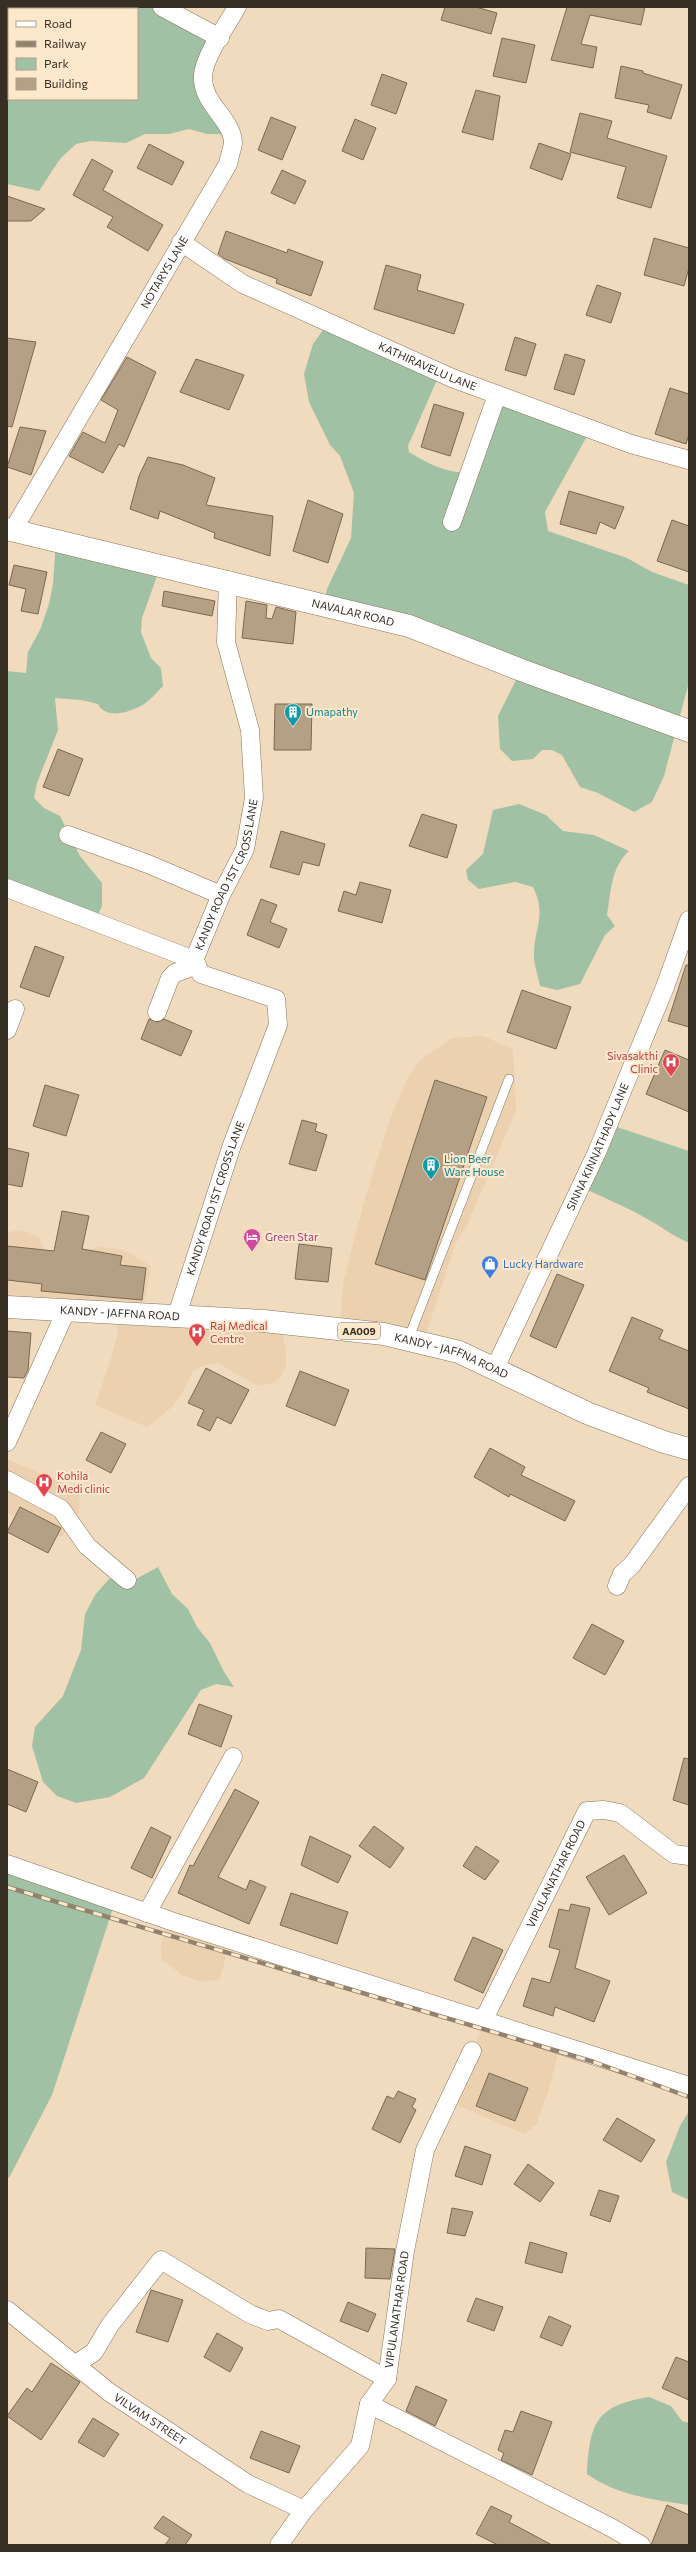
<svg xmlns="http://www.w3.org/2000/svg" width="696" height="2552" font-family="Commissioner,sans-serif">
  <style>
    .built { fill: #ebd1af }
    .green { fill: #a1c1a5 }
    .building { fill: #b3a085; stroke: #7b6950 }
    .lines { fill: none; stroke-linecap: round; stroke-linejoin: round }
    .service-casing { stroke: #88755b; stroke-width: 10 }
    .minor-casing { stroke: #88755b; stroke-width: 19 }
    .tertiary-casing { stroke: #88755b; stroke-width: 23 }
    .trunk-casing { stroke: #88755b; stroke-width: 23 }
    .service { stroke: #fff; stroke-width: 9 }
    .minor { stroke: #fff; stroke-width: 18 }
    .tertiary { stroke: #fff; stroke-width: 22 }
    .trunk { stroke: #fff; stroke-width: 22 }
    .rail-casing { stroke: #91836f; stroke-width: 4.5 }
    .rail { stroke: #fde8cc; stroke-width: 3; stroke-dasharray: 9; stroke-linecap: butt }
    .labels { text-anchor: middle; stroke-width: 4; stroke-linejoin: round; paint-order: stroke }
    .shield { fill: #fde8cc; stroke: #726656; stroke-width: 1 }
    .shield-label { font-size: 10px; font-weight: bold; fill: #372f24 }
    .street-label { font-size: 11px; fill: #372f24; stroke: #fde8cc }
    .culture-label { font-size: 11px; fill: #0d838f; stroke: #fde8cc; text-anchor: start }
    .health-label { font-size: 11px; fill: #be3a42; stroke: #fde8cc; text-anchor: start }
    .hotel-label { font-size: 11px; fill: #b23c85; stroke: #fde8cc; text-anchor: start }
    .shop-label { font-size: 11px; fill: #366cbe; stroke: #fde8cc; text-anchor: start }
  </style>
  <rect width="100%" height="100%" fill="#f0dbbf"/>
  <path class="built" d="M483,1036L513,1049L516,1110L467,1226L456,1243L423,1343L340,1323L343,1283L364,1202L391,1116L407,1079L419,1061L452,1038Z
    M14,1231L28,1232L39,1237L45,1253L87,1251L96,1247L110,1248L124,1250L151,1266L142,1314L280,1322L286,1352V1366L281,1377L275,1382L265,1385L254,1384L218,1363L205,1365L193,1371L182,1394L172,1407L147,1427L95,1405L111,1359L117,1336L119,1313L7,1307V1233Z
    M7,1459L80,1491L79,1514L75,1525L61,1537L7,1513Z
    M168,1924L229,1945L220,1979L204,1982L182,1975L161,1959V1941Z
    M483,2027L560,2046L548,2092L536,2125L524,2134L448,2101Z"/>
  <path class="green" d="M7,7L23,9H9V99H137V9H81L82,7H162L220,38L203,74L231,134H207L189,129L169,134H145L126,143L91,141L76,144L60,159L39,191L7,184Z
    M328,323L440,373L408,446L409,452C428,464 447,473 469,473L497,395L591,429L545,512L548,531L627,558L652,572L689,585V682L664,776L652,802L634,812L598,793L580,787L562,755L552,750H542L533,759L512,761L500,749L498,716L521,670L323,605L327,589L351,538L354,493L340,456L330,445L309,402L304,374L313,344Z
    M56,540L161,565L142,618L141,632L151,658L161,668L163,686C156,693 148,703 139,707C126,713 106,719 98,704L81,700L55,698L58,730L37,783L34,798L44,808L60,816L80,856L102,883V906L92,927L7,894V671L26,673L28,652L40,630L49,604L53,584Z
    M519,804L546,815L563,831L594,835L629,851C611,867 611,892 607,915L615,926L605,935L580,984L557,990L540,986C538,975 533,962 534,951C536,924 546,914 533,887L515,882L479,889L468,880L466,870L483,854L493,810Z
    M608,1124L689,1151V1243C673,1236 665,1229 651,1221C628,1208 604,1197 580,1187Z
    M158,1567L172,1594L188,1609L197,1627L210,1643L224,1672L234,1687L216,1684L201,1690L144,1778L110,1797L76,1803L57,1796L43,1782L32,1746L35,1727L63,1696L81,1650L85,1614L95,1595L109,1579H136Z
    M7,1864L115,1902L52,2095L9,2178L7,2176Z
    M689,2111V2200L672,2192L666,2162L680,2126Z
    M649,2397L671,2406L682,2421L689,2423V2505C654,2500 616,2495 587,2474C590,2423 595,2406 649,2397Z"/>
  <path class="building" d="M445,7H476L497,13L491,34L441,20Z
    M567,7H645L641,25L590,15L581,44L597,47L593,68L551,60Z
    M502,38L535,45L526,83L493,76Z
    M621,66L643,71V73L682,85L671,119L647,112L649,105L615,98Z
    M382,74L407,83L396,114L371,105Z
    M476,90L500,96L493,140L462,132Z
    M580,113L612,121L607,138L667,156L651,208L617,198L626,167L570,152Z
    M271,117L296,127L282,160L258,150Z
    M355,119L376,128L363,160L342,151Z
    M539,143L571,154L562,180L530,168Z
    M149,144L184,162L172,185L137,168Z
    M92,159L113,171L103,190L163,225L148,251L107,227L113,217L73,195Z
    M282,170L306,181L295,204L271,193Z
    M7,196L45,209L31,221H7Z
    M226,231L287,253L288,249L323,262L311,296L276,283L277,279L225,259L218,254Z
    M654,238L689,248V268L684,286L644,275Z
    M386,265L421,275L417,290L464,304L454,334L374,309Z
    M597,285L621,293L611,323L586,315Z
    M515,337L536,344L526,376L505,370Z
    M7,338L36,342L12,427L7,426Z
    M565,354L585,360L574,395L554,389Z
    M127,357L156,372L124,447L119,444L103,473L69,456L83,432L105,443L118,410L101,400Z
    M196,359L244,375L229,410L180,392Z
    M670,388L689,394V434L686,444L655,434Z
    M434,404L464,413L450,456L421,447Z
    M20,427L46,431L31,475L7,467Z
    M148,457L183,465L215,478L206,505L273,516L270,556L214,538L215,533L160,511L158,519L130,509L139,476Z
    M569,491L624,507L615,529L600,522L596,534L560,524Z
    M308,500L343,514L328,563L293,551Z
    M672,520L689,526V572L657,561Z
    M14,565L47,572L38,614L21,611L26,589L9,585Z
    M164,591L215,601L212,616L162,606Z
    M246,601L267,605L266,618L272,619L276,607L296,612L293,644L242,638Z
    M275,704H312L311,750H274Z
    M58,749L83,759L69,796L43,787Z
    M422,814L457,825L447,858L409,846Z
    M281,831L325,844L319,866L303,862L299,875L270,867Z
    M360,882L391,890L382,923L338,911L344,891L356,895Z
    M261,899L277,905L270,922L287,929L279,948L247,935Z
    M35,946L64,957L49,997L20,987Z
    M686,965H689V1027L668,1021Z
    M522,990L571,1007L556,1049L507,1032Z
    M149,1019L158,1022L164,1019L192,1031L181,1056L141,1039Z
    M665,1050L689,1060V1112L646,1094Z
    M435,1080L487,1097L425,1280L375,1264Z
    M45,1085L79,1095L66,1136L33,1126Z
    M302,1120L317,1124L315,1131L327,1135L316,1171L289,1164Z
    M7,1148L29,1153L22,1187L7,1184Z
    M62,1211L89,1216L82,1249L122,1256L120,1265L146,1268L142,1300L41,1291L42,1284L7,1280V1246L54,1251Z
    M299,1244L332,1248L328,1282L295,1279Z
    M557,1274L584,1285L556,1348L530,1336Z
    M632,1317L663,1330L659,1339L689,1351V1409L647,1392L649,1388L609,1371Z
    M7,1331L31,1333L28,1370L24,1378L7,1377Z
    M206,1368L249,1390L231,1424L217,1417L210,1431L197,1425L204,1410L188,1403Z
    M300,1371L349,1390L335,1426L286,1406Z
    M101,1432L126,1444L111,1473L86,1460Z
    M490,1448L525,1467L521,1475L575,1501L565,1521L510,1494L509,1497L474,1477Z
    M20,1507L61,1528L48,1553L7,1532Z
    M592,1624L624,1641L605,1675L573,1658Z
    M199,1704L232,1716L221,1747L188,1734Z
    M684,1758L689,1759V1805L673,1800Z
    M7,1769L38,1782L26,1812L7,1804Z
    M235,1789L259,1802L218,1877L246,1890L250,1880L266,1887L249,1924L178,1893L190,1865L193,1866Z
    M374,1826L404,1848L390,1868L359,1846Z
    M151,1827L171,1837L152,1878L131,1868Z
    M310,1836L351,1856L338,1883L301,1865Z
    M476,1846L499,1861L485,1880L463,1866Z
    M624,1855L647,1893L609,1915L586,1877Z
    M291,1893L348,1912L337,1944L280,1925Z
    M571,1904L590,1908L575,1968L610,1981L594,2022L555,2007L553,2016L523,2006L532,1978L550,1983L560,1950L549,1947L559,1909L569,1911Z
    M473,1937L503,1950L483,1993L454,1980Z
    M489,2073L528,2088L515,2121L476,2106Z
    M398,2091L416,2099L412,2107L416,2110L400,2143L372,2129L387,2096L394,2099Z
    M617,2118L655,2140L641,2162L603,2140Z
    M465,2146L491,2155L482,2185L455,2176Z
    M528,2164L554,2183L540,2202L514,2184Z
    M599,2190L619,2196L610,2222L590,2215Z
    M452,2208L473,2212L465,2236L447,2233Z
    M530,2242L567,2253L562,2273L525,2263Z
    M366,2248L395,2249L390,2279L365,2278Z
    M151,2290L183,2300L168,2342L136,2332Z
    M476,2298L503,2307L494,2331L467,2321Z
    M348,2302L376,2314L368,2332L340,2321Z
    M549,2316L571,2326L562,2346L540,2337Z
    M217,2333L243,2348L230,2372L204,2357Z
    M676,2357L689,2362V2400L662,2388Z
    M51,2363L80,2382L41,2440L7,2416L27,2388L32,2392Z
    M416,2386L447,2400L435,2426L406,2411Z
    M521,2411L552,2422L532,2475L501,2460L504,2453L498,2450L505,2430L513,2432Z
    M93,2418L119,2434L104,2457L78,2442Z
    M261,2431L300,2446L289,2473L250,2458Z
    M667,2505L689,2515V2545H651Z
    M491,2506L512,2516L509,2522L552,2545H498L476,2534Z
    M163,2516L192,2535L185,2545H165L170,2538L154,2528Z"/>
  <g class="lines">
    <g class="service-casing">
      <path id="service" d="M408,1340L509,1079"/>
    </g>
    <g class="minor-casing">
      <g id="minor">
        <path d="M162,7L220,38"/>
        <path id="s1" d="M181,242L243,284L452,378L631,444L689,460"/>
        <path d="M452,522L497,395"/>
        <path id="s2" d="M13,530L228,164C229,158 232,150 233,143C233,119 201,104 203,75C205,55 227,25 237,7"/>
        <path d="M68,835L148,864L221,895"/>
        <path d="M7,888L194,960"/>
        <path d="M157,1012L170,978L175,973L197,965"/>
        <path d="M7,1030L15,1009"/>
        <path id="s3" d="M177,1315L232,1145L278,1025L276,999L201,974L194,960L221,895L245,849L254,798L250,730L226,642L228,580"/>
        <path id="s4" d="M495,1368L597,1152L665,987L689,920"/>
        <path d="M7,1442L66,1311"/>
        <path d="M7,1480L61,1509L87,1546L127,1580"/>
        <path d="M617,1586L622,1574L632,1565L689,1486"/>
        <path d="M7,1864L171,1921L689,2086"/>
        <path d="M147,1913L233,1757"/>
        <path id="s5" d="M484,2019L587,1811L604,1810L620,1813L674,1854L689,1856"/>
        <path id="s6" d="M7,2310L109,2392L248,2484L304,2510"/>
        <path d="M76,2364L94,2352L110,2325L161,2260L250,2314L268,2321L279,2319L387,2379"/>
        <path d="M369,2404L612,2528L641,2545"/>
        <path id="s7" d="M279,2545L304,2510L360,2446L369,2404L387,2379L405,2251L425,2150L472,2051"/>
      </g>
    </g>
    <g class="tertiary-casing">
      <g id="tertiary">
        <path id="s8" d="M7,529L409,626L521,670L689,731"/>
      </g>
    </g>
    <g class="trunk-casing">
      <g id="trunk">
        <path id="s9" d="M7,1307L264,1321L384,1334L459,1352L587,1413L664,1442L689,1449"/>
      </g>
    </g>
    <use href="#service" class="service"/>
    <use href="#minor" class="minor"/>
    <use href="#tertiary" class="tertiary"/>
    <use href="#trunk" class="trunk"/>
    <g class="rail-casing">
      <path id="rail" d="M7,1887L594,2062L689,2097"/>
    </g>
    <use href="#rail" class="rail"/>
  </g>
  <defs>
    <g id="building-pin" transform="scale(0.9)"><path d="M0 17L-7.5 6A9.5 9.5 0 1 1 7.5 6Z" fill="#0f9aa8" stroke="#fde8cc"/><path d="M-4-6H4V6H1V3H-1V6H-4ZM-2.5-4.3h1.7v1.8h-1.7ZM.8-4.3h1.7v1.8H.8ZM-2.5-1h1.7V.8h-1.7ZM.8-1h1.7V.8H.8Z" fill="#fff"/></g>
    <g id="hospital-pin" transform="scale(0.9)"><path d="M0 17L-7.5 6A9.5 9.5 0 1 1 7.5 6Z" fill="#e0444e" stroke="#fde8cc"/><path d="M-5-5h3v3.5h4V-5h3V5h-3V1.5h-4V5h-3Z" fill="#fff"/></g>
    <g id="hotel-pin" transform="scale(0.9)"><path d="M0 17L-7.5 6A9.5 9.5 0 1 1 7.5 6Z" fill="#d1479c" stroke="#fde8cc"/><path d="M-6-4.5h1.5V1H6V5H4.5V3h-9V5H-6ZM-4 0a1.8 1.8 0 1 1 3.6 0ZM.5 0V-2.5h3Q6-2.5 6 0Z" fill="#fff"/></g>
    <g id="shop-pin" transform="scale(0.9)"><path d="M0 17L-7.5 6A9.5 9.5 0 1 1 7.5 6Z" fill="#3f7fe0" stroke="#fde8cc"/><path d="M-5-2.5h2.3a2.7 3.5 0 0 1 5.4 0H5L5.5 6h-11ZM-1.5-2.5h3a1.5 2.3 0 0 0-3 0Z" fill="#fff"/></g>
  </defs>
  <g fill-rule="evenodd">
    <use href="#building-pin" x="293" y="712"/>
    <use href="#hospital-pin" x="671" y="1062"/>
    <use href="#building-pin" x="431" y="1165"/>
    <use href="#hotel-pin" x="252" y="1237"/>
    <use href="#shop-pin" x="490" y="1264"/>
    <use href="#hospital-pin" x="197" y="1332"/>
    <use href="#hospital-pin" x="44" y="1482"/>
  </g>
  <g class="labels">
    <rect class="shield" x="338" y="1323" width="42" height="16" rx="3"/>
    <g class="shield-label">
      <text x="359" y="1335">AA009</text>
    </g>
    <g class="street-label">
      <text dy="4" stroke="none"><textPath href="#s2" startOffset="299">NOTARYS LANE</textPath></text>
      <text dy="4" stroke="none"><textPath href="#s1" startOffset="277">KATHIRAVELU LANE</textPath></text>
      <text dy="4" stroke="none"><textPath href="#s8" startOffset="356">NAVALAR ROAD</textPath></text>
      <text dy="4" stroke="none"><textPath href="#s3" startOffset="520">KANDY ROAD 1ST CROSS LANE</textPath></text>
      <text dy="4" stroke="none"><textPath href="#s4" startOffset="244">SINNA KINNATHADY LANE</textPath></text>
      <text dy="4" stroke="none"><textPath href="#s3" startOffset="123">KANDY ROAD 1ST CROSS LANE</textPath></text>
      <text dy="4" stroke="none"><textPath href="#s9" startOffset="113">KANDY - JAFFNA ROAD</textPath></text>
      <text dy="4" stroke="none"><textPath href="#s9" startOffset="449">KANDY - JAFFNA ROAD</textPath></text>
      <text dy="4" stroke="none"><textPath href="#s5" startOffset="162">VIPULANATHAR ROAD</textPath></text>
      <text dy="4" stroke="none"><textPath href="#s7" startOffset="272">VIPULANATHAR ROAD</textPath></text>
      <text dy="4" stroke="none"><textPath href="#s6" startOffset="180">VILVAM STREET</textPath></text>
    </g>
    <g class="culture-label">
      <text x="306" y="716">Umapathy</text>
      <text x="444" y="1163">Lion Beer<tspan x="444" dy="13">Ware House</tspan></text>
    </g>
    <g class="health-label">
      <text x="658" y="1060" text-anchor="end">Sivasakthi<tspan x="658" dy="13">Clinic</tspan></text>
      <text x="210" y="1330">Raj Medical<tspan x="210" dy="13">Centre</tspan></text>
      <text x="57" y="1480">Kohila<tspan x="57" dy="13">Medi clinic</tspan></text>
    </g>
    <g class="hotel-label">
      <text x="265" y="1241">Green Star</text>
    </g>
    <g class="shop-label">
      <text x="503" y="1268">Lucky Hardware</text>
    </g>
  </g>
  <rect width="696" height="2552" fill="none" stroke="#372f24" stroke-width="16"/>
  <rect x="8" y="8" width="130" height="92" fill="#fde8cc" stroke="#ae9e89"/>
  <rect x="16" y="21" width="20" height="6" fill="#ffffff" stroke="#ae9e89"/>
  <text x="44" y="28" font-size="12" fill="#372f24">Road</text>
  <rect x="16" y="41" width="20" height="6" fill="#91836f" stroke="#ae9e89"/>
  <text x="44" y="48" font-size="12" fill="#372f24">Railway</text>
  <rect x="16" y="58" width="20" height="12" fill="#a1c1a5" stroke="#ae9e89"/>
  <text x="44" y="68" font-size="12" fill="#372f24">Park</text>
  <rect x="16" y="78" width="20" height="12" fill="#b3a085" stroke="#ae9e89"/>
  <text x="44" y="88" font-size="12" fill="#372f24">Building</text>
</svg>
